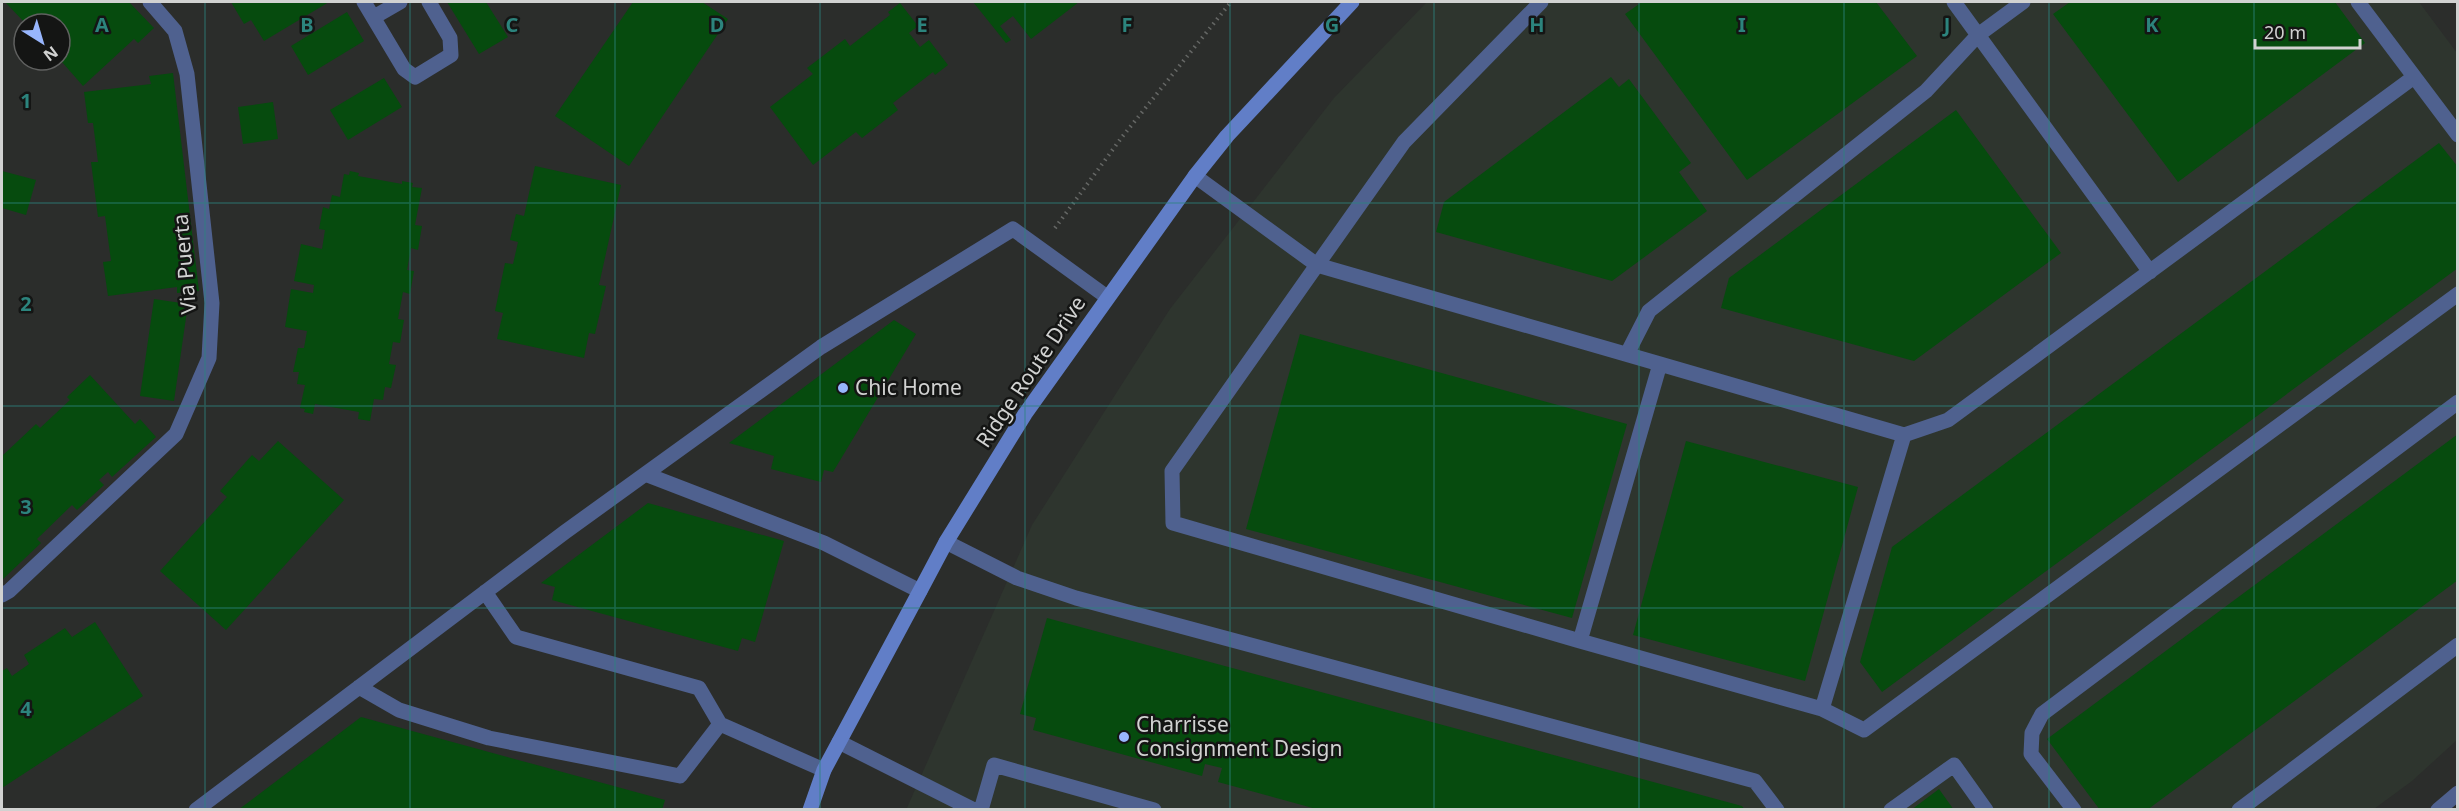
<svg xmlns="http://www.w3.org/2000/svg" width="2459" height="811" font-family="'Noto Sans',sans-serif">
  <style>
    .built { fill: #2e352e }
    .building { fill: #064b0e }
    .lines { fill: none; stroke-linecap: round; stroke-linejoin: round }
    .path { stroke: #656765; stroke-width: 4; stroke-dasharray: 1.5 4.5; stroke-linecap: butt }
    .lane { stroke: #4f618f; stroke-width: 15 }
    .street { stroke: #4f618f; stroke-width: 15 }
    .secondary { stroke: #617ec7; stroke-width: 15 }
    .grid { fill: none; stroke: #2c847d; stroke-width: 1.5; stroke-opacity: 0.55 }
    .poi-dot { fill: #98b6fd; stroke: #141514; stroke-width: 2 }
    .labels { text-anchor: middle; stroke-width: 5; stroke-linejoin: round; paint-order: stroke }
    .street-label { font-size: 21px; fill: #d1d2d1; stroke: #141514 }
    .poi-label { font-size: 21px; fill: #d1d2d1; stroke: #141514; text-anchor: start }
    .grid-label { font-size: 20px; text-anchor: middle; font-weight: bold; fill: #2c847d; stroke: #141514; stroke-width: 5; stroke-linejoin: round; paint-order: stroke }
  </style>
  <rect width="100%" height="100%" fill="#2b2d2b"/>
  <path class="built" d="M1427,2H2419L2457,53V740L2412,781L2374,809L906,810L1032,525L1170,309L1334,98Z"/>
  <path class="building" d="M5,2H129L154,28L138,43L134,39L83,86L62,62L64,59L60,54V24H26Z
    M231,2H329L264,41L251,20L244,24Z
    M447,2H486L508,37L479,54Z
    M633,2H702L728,19L629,166L555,116Z
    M973,2H1079L1031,39L1013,16L1000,26L1011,40L1006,43Z
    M1642,2H1876L1917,56L1747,180L1625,14Z
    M2070,2H2335L2365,43L2178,182L2053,14Z
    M900,3L918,26L909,33L920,47L929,40L948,65L935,75L933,72L893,103L898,110L862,138L856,132L813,165L770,107L813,74L807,68L845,39L850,46L890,15L888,12Z
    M347,12L364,41L308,75L291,46Z
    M173,73L199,291L177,293V287L108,296L103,262L111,261L105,216L98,217L91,162H98L93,123H88L84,92L151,84L149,76Z
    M1611,77L1619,87L1629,79L1691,163L1679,172L1707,211L1612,281L1436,232L1444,202Z
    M384,78L402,107L348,140L330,110Z
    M273,102L278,139L243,144L238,107Z
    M1956,110L2061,253L1914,361L1721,308L1729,278Z
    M2439,143L2458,167V268L1882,692L1860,662L1892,547Z
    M535,166L621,185L599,285L606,286L595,334L589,333L584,358L497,339L503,313L495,311L505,263L513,264L518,242L510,240L516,214L524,216Z
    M2,171L36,180L26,215L2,208Z
    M350,171L359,173L358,176L402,184V181L413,183L412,187L422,188L415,225L422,226L418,250L411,248L407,270L414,271L410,294L403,292L398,319L404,320L400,343L393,342L389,364L396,365L391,388L385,387L383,400L374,399L370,421L358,419L359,412L315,404L313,414L304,412L305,409L300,408L305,385L297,384L299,372H293L298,348H304L307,331L285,327L291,289L313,293L314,285L294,281L301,244L322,249L325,230L319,229L323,207L329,209L332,195L340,197L344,174L349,175Z
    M154,299L188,304L174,401L140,396Z
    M894,320L916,334L833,472L824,470L821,482L771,469L774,456L729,443Z
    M1300,334L1627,424L1572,618L1246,529Z
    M90,375L135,424L140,419L156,437L112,477L108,472L99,480L104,485L77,510L72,505L37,539L41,543L2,580V456L36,424L40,428L70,400L67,397Z
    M2458,434V580L2147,810H2100L2047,739Z
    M278,441L344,500L226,630L160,571L227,497L220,491L252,455L259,461Z
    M1686,441L1858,487L1805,681L1633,635Z
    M648,503L784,541L755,642L742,638L738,651L552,600L555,587L541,583Z
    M1047,618L1742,806L1745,810H1320L1218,782L1222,768L1205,764L1202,776L1033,730L1036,718L1020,714Z
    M95,622L143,696L2,788V671L7,668L12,676L29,664L24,655L65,628L72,637Z
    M361,717L665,800L662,810H238Z
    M1939,789L1954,810H1911Z"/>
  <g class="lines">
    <path class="path" d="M1055,228L1122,137L1231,2"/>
    <path class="lane" d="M1954,2L2150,272
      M2358,2L2458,135
      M1195,176L1317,265L1172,471L1173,523L1580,641L1660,364L1317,265L1404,142L1541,2
      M1627,354L1649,311L1926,91L1978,35L2023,2
      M1660,364L1904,435L1822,709
      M1904,435L1948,420L2414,77
      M645,474L824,543L920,591
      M946,542L1017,578L1076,598L1755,781L1777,810
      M485,592L516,637L699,688L720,724L824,770
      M1580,641L1822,709L1864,730L2458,294
      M359,687L399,710L489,738L680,776L720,724
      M839,742L974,810
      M196,810L565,532L821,347L1013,229L1107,297
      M981,810L994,765L1154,810
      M1891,810L1954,765L1986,810
      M2074,810L2031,754L2032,733L2042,714L2458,402
      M2239,810L2458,645"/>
    <path class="street" d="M364,2L404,69L415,77L451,55L450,38L429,2
      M374,17L400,2
      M2,595L9,591L176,434L209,358L212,303L187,74L175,31L150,2
      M2438,810L2458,793"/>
    <path class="secondary" d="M810,810L824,770L920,591L946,542L1025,414L1195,176L1227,136L1352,2"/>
  </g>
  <path class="grid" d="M205,2V810M410,2V810M615,2V810M820,2V810M1025,2V810M1230,2V810M1434,2V810M1639,2V810M1844,2V810M2049,2V810M2254,2V810M2,203H2458M2,406H2458M2,608H2458"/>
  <g class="poi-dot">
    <circle cx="843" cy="388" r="6"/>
    <circle cx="1124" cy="737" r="6"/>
  </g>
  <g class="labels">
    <g class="street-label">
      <text transform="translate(185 264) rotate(-95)" y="7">Via Puerta</text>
      <text transform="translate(1031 372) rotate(-56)" y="7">Ridge Route Drive</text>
    </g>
    <g class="poi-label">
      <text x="855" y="395">Chic Home</text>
      <text x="1136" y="732">Charrisse<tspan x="1136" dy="24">Consignment Design</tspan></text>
    </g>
  </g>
  <g class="grid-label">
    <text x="102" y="32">A</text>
    <text x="307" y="32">B</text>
    <text x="512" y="32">C</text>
    <text x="717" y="32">D</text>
    <text x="922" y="32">E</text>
    <text x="1127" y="32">F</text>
    <text x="1332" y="32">G</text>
    <text x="1537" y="32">H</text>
    <text x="1742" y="32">I</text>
    <text x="1947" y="32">J</text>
    <text x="2152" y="32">K</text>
    <text x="26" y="108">1</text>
    <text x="26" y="311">2</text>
    <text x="26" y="514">3</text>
    <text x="26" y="716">4</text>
  </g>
  <rect width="2459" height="811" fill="none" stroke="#d1d2d1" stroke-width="6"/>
  <g transform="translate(42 42) rotate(143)"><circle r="28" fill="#141514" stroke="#606160" stroke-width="1.5"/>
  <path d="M0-4.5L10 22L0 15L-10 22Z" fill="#98b6fd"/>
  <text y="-9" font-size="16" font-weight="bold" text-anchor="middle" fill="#d1d2d1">N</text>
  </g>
  <path d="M2255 39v9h105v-9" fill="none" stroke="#d1d2d1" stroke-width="3"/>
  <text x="2264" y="39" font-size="18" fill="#d1d2d1" stroke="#141514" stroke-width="4.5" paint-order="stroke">20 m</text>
</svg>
